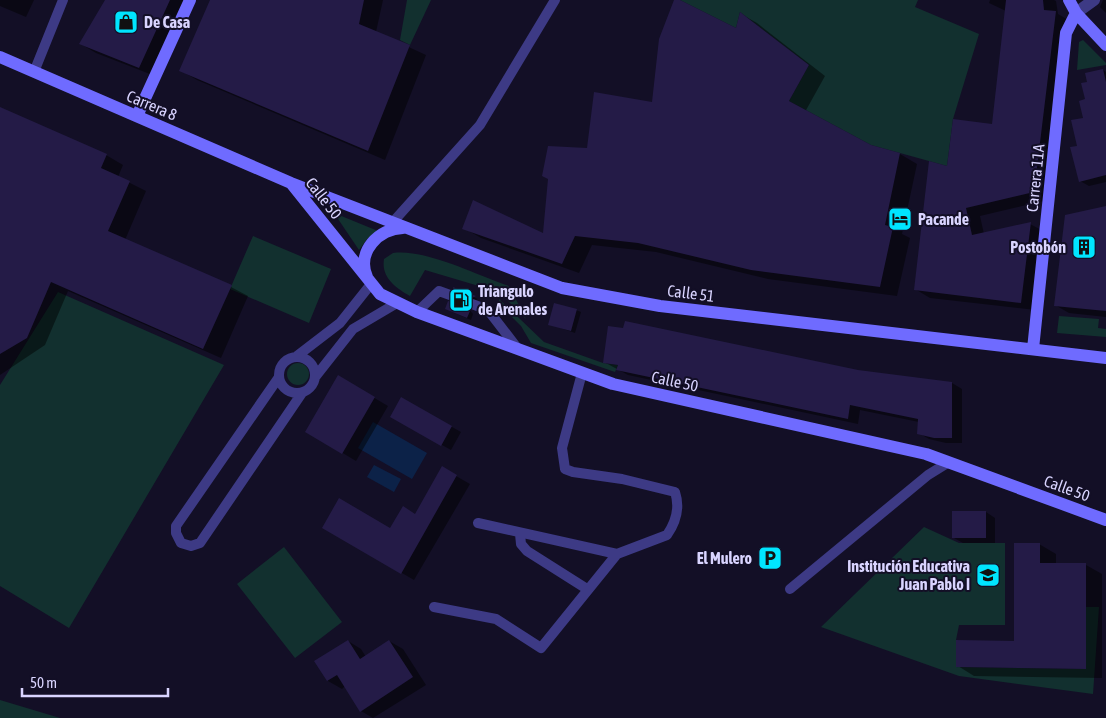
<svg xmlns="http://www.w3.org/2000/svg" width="1106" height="718" font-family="'Asap Condensed',sans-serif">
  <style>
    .green { fill: #12302f }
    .water { fill: #0c2248 }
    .shadow { fill: #0007 }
    .building { fill: #241b47 }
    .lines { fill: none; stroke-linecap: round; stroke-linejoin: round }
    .lane { stroke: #3d3a85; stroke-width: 10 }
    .street { stroke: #3d3a85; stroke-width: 12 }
    .secondary { stroke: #6f6bff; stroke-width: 12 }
    .labels { text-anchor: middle; stroke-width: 4; stroke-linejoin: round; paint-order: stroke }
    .poi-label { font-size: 16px; font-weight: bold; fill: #d9d4ff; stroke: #130f26; text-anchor: start }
    .street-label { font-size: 16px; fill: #d9d4ff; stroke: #130f26 }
  </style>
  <rect width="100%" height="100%" fill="#130f26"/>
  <path class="green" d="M407,0H431L410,45L400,40Z
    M680,0H918L915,7L979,34L953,119L947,166L871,145L789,101L809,65L740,12L736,28Z
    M1083,40L1106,63V65L1077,70L1079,42Z
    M334,213L378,231L367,239L359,250Z
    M253,236L331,269L309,323L230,289Z
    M393,253C427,249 476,275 509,286L526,319L499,292L425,270L410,296C396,288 381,278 384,259Z
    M58,292L224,365L69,628L0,586V385Z
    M499,299L544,342L603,363L618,365L615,372L531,343L521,326L499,304Z
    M1059,316L1099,319L1098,328L1106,329V337L1057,333Z
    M287 374a11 11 0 1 1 22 0a11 11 0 1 1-22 0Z
    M924,527L959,543H1005V625H959L956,640V667L1086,669V607H1099L1093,694L959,676L821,627Z
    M284,547L342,622L295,658L237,584Z
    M0,700L60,718H0Z"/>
  <path class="water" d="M373,422L427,453L412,479L358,448Z
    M374,465L401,479L394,492L367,477Z"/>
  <path class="shadow" d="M0,0H34L26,17L0,6Z
    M106,0H189L155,76L96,53L81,44Z
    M211,0H383L376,32L426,55L385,160L197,80L180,70Z
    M675,0L737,30L741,14L757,23L825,76L805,112L870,146L900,154L917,164L902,234L910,238L897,296L768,279L656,252L592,245L579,273L481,238L464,228L544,235L588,150L653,103Z
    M990,0H1054L1056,1L1058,14L1070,21L1048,200L980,216L984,234L1030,224L1045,232L1036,310L930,298L915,289L948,168L993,126L1006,11L989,3Z
    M1103,0H1106V13L1100,7Z
    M1103,70L1106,72V182L1089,186L1080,181L1078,146L1089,83Z
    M0,108L106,155L123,165L118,177L146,191L125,240L231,287L248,296L221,358L68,291L45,345L0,375Z
    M1106,208V317L1069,313L1055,305Z
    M455,289L478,299L470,303L469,309L473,314L471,320L450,311L452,303L458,298Z
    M576,310L581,312L575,333L549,324Z
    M604,362L857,371L952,383L962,389V443H946L929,439L919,433V422L860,410L858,424L628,375Z
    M339,377L388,406L356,461L306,431Z
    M402,399L461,432L451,450L392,417Z
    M442,468L470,484L414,580L324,528L391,530L416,515Z
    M986,512L995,518V543H963L954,538Z
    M1039,544L1056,554V564L1086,565L1102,574V678L974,676L958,666L1015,642Z
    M348,641L361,649L366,657L389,641L403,649L426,685L373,718L361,711L345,686L342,689L328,681L316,662Z"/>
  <path class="building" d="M105,0H170L139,68L79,44Z
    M210,0H364L359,24L410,45L368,151L179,71Z
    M674,0H680L736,28L740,12L809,65L789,101L871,145L900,153L885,225L893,227L880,287L751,270L638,243L575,236L562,264L462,229L473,200L543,233L548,179L542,176L548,146L587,148L594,92L652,102L659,39Z
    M1006,0H1043L1044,10L1056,11L1034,192L966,208L972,235L1031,222L1021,303L914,290L929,161L947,166L953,119L992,124Z
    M1103,69L1106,82V175L1079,182L1070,147L1077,146L1071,120L1083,118L1079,101L1085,99L1081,83L1087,82L1085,73Z
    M0,107L107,154L101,168L130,181L108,231L232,285L203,349L51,282L27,338L0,354Z
    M1106,206V311L1054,306L1065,215Z
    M453,287L476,296L466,301L465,306L470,311L467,318L445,309L448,301L452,302L456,298Z
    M554,303L577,309L571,331L548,325Z
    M625,321L858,370L952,382V438H934L917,434L918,419L850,405L848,419L616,370L618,365L603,363L608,326L623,328Z
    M338,375L375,397L342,454L305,432Z
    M401,397L452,426L441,446L390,417Z
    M442,466L457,475L401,574L322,528L339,498L390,528L403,506L415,514Z
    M952,511H986V538H952Z
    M1014,543H1040V563H1086V669L956,667V640L1014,641Z
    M348,640L360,659L389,640L413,677L360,712L337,675L327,681L314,661Z"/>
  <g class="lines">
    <path class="lane" d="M34,72L63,0
      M392,223L480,125L555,0
      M472,304L488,310L518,349
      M417,312L439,291L450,295
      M297,356L340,323L371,284
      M279 375a18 18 0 1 1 36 0a18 18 0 1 1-36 0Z
      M316,376L353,329L397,303
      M279,377L176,526V533L181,543L191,546L200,543L302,393
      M478,523L617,554
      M520,534L521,544L527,551L587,589
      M790,589L928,475L949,462
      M434,607L496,619L541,648L617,554L667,535C676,522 680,507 675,492L622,479L573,472L565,469L562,448L582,373"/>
    <path class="street" d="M1076,13L1094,0"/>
    <path class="secondary" d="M1069,0L1076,13L1106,45
      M0,57L291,183L562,288L660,306L1106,358
      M137,116L190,0
      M291,183L380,294L417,312L613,384L926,454L1106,520
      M367,277C356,252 379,228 403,228
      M1033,349L1066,33L1076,13"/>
  </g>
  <defs>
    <g id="shop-square" transform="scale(1.25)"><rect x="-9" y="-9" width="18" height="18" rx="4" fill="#00e5ff" stroke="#130f26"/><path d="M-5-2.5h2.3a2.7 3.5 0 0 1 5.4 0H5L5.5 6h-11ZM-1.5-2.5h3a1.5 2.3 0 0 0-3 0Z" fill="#111"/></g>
    <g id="hotel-square" transform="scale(1.25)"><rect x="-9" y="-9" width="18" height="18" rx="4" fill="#00e5ff" stroke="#130f26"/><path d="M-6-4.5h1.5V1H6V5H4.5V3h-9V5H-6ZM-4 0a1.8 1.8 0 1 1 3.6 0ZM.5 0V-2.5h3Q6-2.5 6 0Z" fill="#111"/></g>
    <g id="building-square" transform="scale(1.25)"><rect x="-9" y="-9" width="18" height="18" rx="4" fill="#00e5ff" stroke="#130f26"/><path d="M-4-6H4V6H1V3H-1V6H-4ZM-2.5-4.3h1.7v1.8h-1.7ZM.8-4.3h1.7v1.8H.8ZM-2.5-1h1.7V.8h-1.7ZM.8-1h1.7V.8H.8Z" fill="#111"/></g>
    <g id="fuel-square" transform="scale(1.25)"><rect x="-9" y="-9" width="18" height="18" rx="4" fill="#00e5ff" stroke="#130f26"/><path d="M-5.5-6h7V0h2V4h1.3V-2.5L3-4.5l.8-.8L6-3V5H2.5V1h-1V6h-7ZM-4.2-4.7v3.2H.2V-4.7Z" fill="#111"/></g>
    <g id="parking-square" transform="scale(1.25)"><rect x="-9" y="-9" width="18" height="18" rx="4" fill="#00e5ff" stroke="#130f26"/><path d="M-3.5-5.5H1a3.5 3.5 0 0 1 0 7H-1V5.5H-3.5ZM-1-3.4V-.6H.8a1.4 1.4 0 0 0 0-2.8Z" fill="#111"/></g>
    <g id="university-square" transform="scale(1.25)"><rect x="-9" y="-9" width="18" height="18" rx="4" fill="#00e5ff" stroke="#130f26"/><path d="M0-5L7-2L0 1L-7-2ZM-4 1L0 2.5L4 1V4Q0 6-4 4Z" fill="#111"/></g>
  </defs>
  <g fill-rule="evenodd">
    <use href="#shop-square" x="126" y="22"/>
    <use href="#hotel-square" x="900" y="219"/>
    <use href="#building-square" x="1084" y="247"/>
    <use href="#fuel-square" x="461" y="300"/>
    <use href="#parking-square" x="770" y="558"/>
    <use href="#university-square" x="988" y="575"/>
  </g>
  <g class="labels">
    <g class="poi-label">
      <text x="144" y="28">De Casa</text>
      <text x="918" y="225">Pacande</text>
      <text x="1066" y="253" text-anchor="end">Postobón</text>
      <text x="478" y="297">Triangulo<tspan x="478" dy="18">de Arenales</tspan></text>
      <text x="752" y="564" text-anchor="end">El Mulero</text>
      <text x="970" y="572" text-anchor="end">Institución Educativa<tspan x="970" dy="18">Juan Pablo I</tspan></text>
    </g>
    <g class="street-label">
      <text transform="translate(152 105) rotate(23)" y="6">Carrera 8</text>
      <text transform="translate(1035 178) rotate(-84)" y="6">Carrera 11A</text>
      <text transform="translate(324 198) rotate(52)" y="6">Calle 50</text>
      <text transform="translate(691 293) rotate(7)" y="6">Calle 51</text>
      <text transform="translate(675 381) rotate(12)" y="6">Calle 50</text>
      <text transform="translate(1067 488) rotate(20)" y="6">Calle 50</text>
    </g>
  </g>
  <path d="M22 688v8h146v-8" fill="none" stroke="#d9d4ff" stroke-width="2.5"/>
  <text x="30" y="688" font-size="15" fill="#d9d4ff" stroke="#130f26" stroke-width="4" paint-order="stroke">50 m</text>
</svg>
